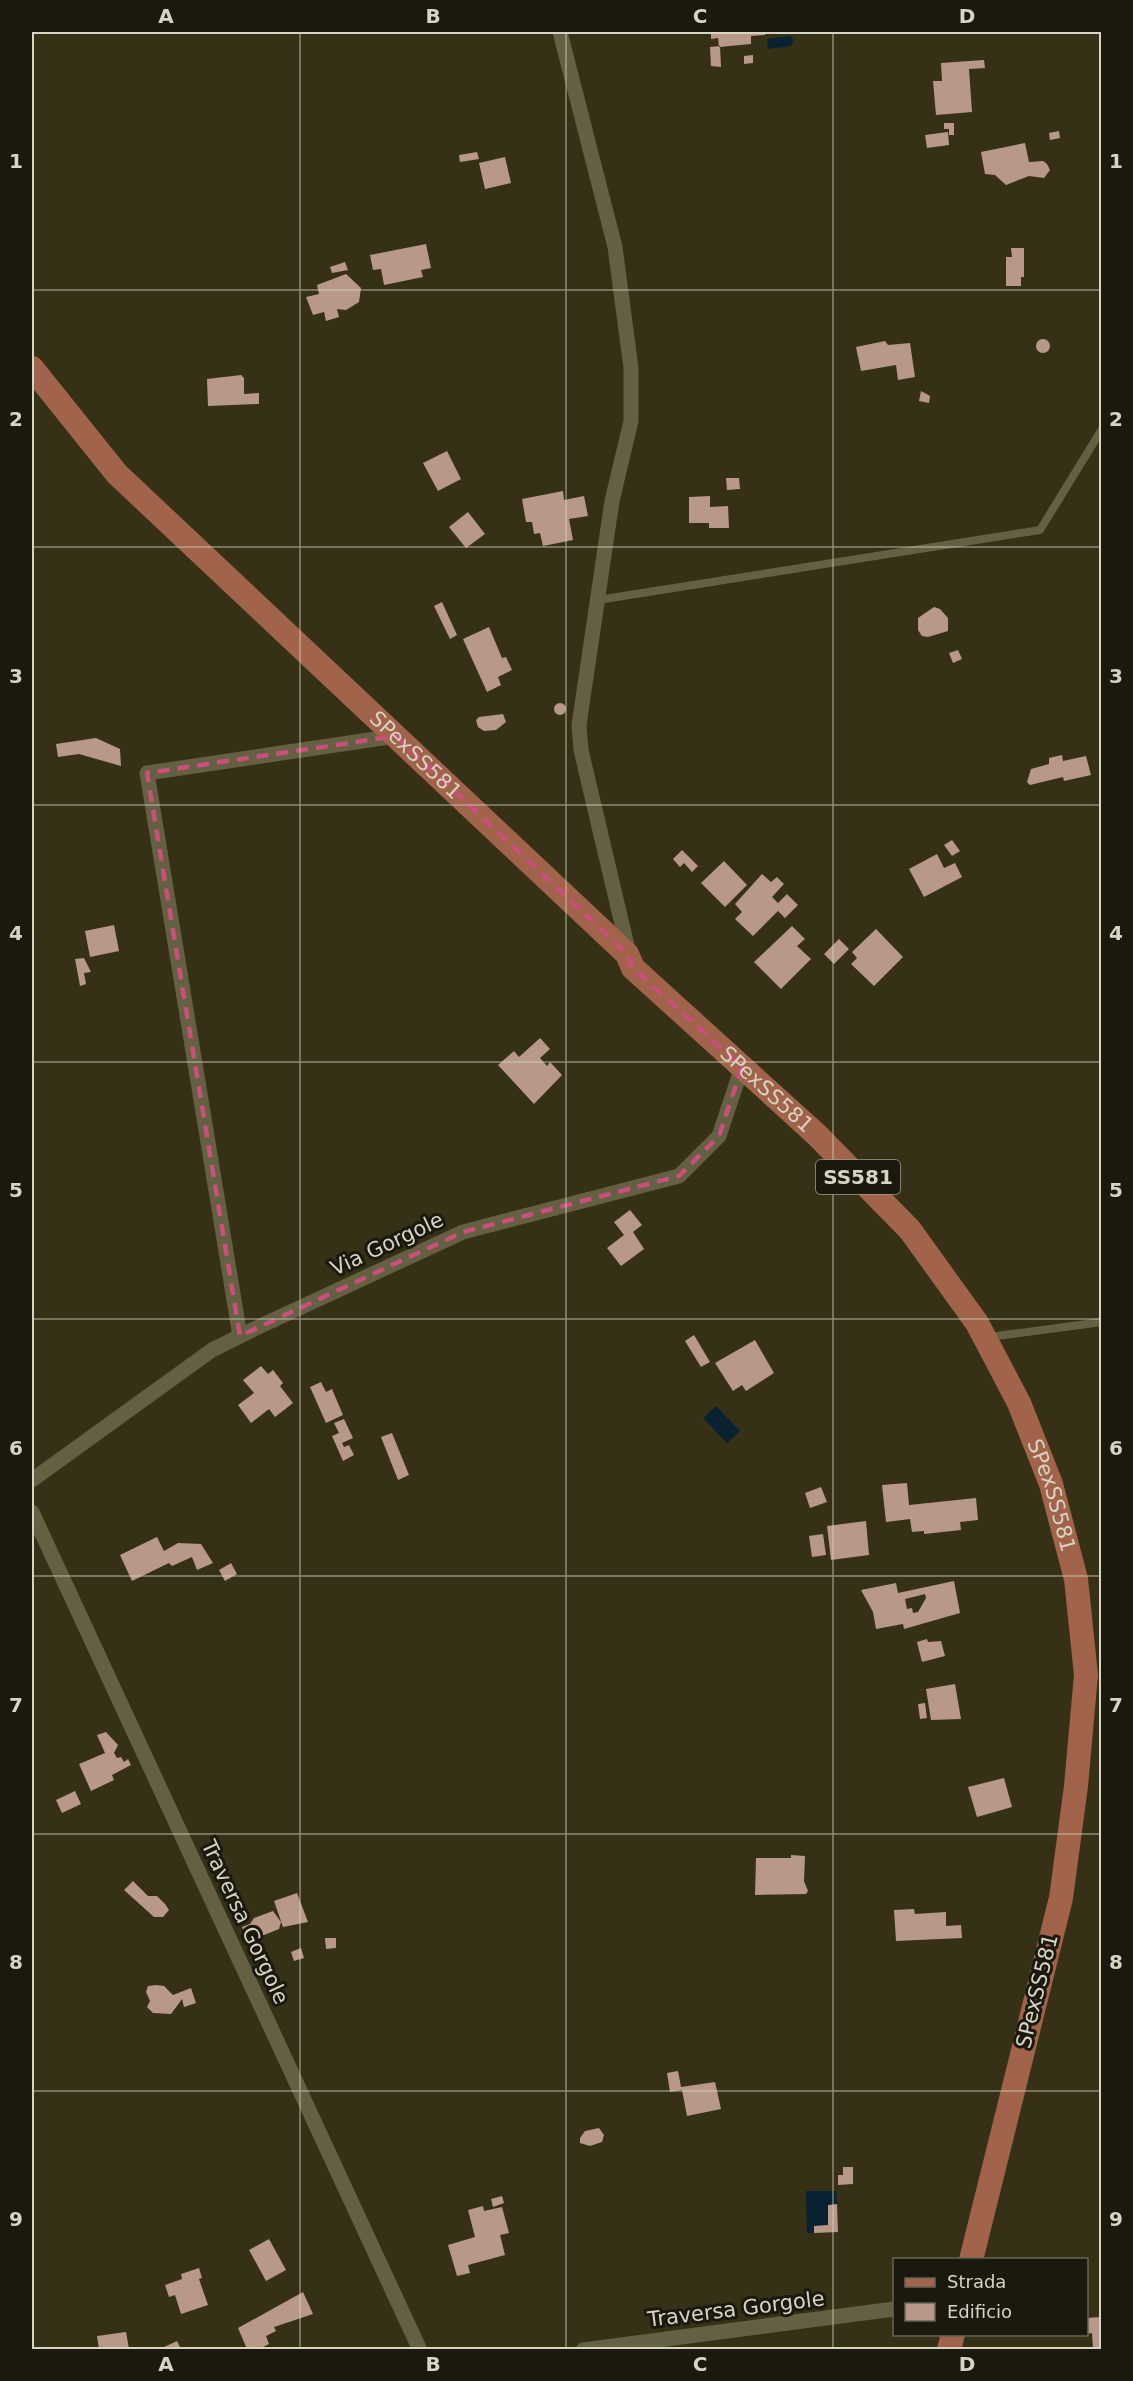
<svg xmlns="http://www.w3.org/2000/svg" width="1133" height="2381" font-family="'DejaVu Sans',sans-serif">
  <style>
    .water { fill: #082232 }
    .building { fill: #b89989; fill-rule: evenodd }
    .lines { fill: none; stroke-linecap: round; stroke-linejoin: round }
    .service { stroke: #656043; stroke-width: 8 }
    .minor { stroke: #656043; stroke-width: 15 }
    .primary { stroke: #a16349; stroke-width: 24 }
    .marked { fill: none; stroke: #c8507a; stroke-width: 4.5; stroke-dasharray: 12 8; stroke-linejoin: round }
    .grid { fill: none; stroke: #d7d4c4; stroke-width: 1.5; stroke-opacity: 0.55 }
    .labels { text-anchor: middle; stroke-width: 6; stroke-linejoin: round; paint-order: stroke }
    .shield { fill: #1b190d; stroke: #9f9c8d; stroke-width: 1.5 }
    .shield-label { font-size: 20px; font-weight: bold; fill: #d7d4c4 }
    .street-label { font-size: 21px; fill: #d7d4c4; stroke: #1b190d }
    .neatline { fill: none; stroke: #d7d4c4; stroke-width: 2 }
    .grid-label { font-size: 20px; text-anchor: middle; font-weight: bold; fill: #d7d4c4 }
  </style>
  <rect width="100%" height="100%" fill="#363116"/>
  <path class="water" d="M790,36L794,40L791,46L768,49L767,39Z
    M716,1406L740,1431L727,1443L703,1418Z
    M806,2191H836L837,2204L828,2205V2225L814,2226V2233H807Z"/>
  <path class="building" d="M711,32H765V35L751,36V44L719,47L718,38L711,39Z
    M720,46L721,67L711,66L710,47Z
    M753,55V63L744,64V56Z
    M984,60L985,68L969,69L972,112L936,115L933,81H942L941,63Z
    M944,123H954V135H949V129H944Z
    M1059,131L1060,138L1050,140L1049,133Z
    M948,132L949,145L927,148L925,135Z
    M1025,143L1029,162L1043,161L1047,164L1050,170L1044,178L1029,176L1006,185L995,175L985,174L981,152Z
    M477,152L479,159L460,162L459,155Z
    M505,157L511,183L485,189L479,163Z
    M426,244L431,268L421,270L423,277L384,285L381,269L373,270L370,255Z
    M1011,248H1024V277H1021V286H1006V257H1012Z
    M345,262L348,270L332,273L330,267Z
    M346,274L361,288L359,302L346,310L337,309L339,317L326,321L324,312L313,315L306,297L319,294L317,285Z
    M1036 346a7 7 0 1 1 14 0a7 7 0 1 1-14 0Z
    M885,341L888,345L910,343L915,377L898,380L896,365L861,371L856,347Z
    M241,375L244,378V394L259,393V404L208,406L207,379Z
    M921,391L930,396L929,403L919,401Z
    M447,451L461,479L438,491L423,463Z
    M726,478H739L740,489L727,490Z
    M563,491L564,500L584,496L588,516L569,519L573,540L543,546L540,533L534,534L532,522H526L522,499Z
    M710,496V507L728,506L729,528H709V523H689V497Z
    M468,512L485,534L466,548L449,527Z
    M442,602L457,635L450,639L434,606Z
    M934,607L940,609L948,618V631L928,637L922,636L918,630V618Z
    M489,627L502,658L506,657L512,670L498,677L501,685L487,692L463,639Z
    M958,650L962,659L953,663L949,653Z
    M554 709a6 6 0 1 1 12 0a6 6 0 1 1-12 0Z
    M503,714L506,722L496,730L484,731L478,727L476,720L479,717Z
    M96,738L120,749L121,766L79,754L58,757L56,744Z
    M1062,755L1063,761L1086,756L1091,775L1064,781L1063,777L1030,785L1027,782L1031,769L1049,764V758Z
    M952,840L960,851L952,856L944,845Z
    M682,850L698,866L692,872L684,863L680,867L673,859Z
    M937,854L944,868L955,863L962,877L924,897L909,869Z
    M724,861L747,885L725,907L701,883Z
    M762,874L771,882L777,877L784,884L772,897L778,903L787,894L798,905L785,918L778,911L753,936L735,919L742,912L735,904Z
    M114,925L119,951L90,957L85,931Z
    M792,926L805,939L797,946L811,959L781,989L754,962Z
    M876,929L903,957L874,986L851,964L857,958L852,952Z
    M839,939L849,949L834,964L824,954Z
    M84,958L91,972L84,973L86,984L80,986L75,959Z
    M540,1038L550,1049L540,1058L547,1066L550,1062L562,1075L534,1104L498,1065L514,1051L519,1057Z
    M630,1210L642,1225L633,1232L644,1249L621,1266L607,1248L624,1235L614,1222Z
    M694,1335L710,1362L701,1367L685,1341Z
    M755,1340L774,1373L746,1391L742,1385L733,1391L715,1363Z
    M261,1366L268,1374L273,1370L283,1383L280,1386L293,1403L275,1417L269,1409L251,1423L238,1405L254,1393L243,1380Z
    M321,1382L326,1392L332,1389L343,1415L326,1423L310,1387Z
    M344,1419L353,1438L342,1443L344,1447L349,1445L354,1455L343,1461L332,1436L339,1433L334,1423Z
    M392,1433L409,1475L398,1480L381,1437Z
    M907,1483L909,1505L976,1498L978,1520L960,1522L961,1530L924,1534V1531L912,1532L910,1519L886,1522L882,1485Z
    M821,1487L827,1502L810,1508L805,1493Z
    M866,1521L869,1555L831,1560L827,1526Z
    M823,1534L826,1555L812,1557L809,1536Z
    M157,1537L164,1551L178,1543L201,1544L213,1563L197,1570L192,1557L172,1566L169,1563L132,1581L120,1555Z
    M231,1563L237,1574L225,1581L219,1570Z
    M954,1581L960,1613L904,1629L903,1624L876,1629L873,1612L861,1590L896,1583L898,1593ZM925,1594L926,1598L918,1612L913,1613L912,1608L907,1609L905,1599Z
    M927,1639L928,1642L941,1641L945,1656L922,1662L917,1642Z
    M955,1684L961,1719L931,1720L926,1689Z
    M925,1703L927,1718L920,1719L918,1704Z
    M106,1732L118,1745L114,1753L117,1758L121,1757L124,1762L128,1759L131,1765L112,1775L114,1780L91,1791L79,1764L105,1753L97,1735Z
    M1004,1778L1012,1807L977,1817L968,1787Z
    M75,1791L81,1804L62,1813L56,1800Z
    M791,1855L805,1856L804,1881L808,1891L806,1894L755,1895L756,1858H791Z
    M133,1881L148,1896H157L165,1904L169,1910L163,1917H154L124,1890Z
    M297,1893L308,1922L283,1927L274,1901Z
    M914,1909L915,1914L946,1912V1926L961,1925L962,1938L896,1941L894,1910Z
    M273,1911L281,1922L279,1929L249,1941L242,1927L250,1924L254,1918Z
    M325,1938H336V1948L326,1949Z
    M301,1948L304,1958L294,1961L291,1952Z
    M156,1985L164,1986L173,1995L191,1988L196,2003L184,2007L182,1999L171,2014L153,2013L147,2007L150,2001L146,1992L148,1986Z
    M678,2071L681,2087L715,2082L721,2109L687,2116L682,2090L670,2092L667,2073Z
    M599,2128L604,2135L602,2142L590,2146L580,2143V2138L585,2131Z
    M843,2167H853V2184L838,2185V2175H843Z
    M502,2196L504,2203L493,2207L491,2199Z
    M837,2204L838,2232L814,2233V2226L828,2225V2205Z
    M483,2206L484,2211L502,2207L509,2233L500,2235L505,2255L468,2265L470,2273L457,2276L448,2245L475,2237L468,2210Z
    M269,2239L286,2270L266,2281L249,2250Z
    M199,2268L202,2278L199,2279L208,2305L181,2314L175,2295L169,2297L165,2285L182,2279L181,2274Z
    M303,2292L313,2314L274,2327L276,2331L266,2336L269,2344L259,2349H247L238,2328Z
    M1101,2317V2349H1093L1092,2333L1086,2334V2318Z
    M126,2332L129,2349H99L97,2336Z
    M177,2341L181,2349H160Z"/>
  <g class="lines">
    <path class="service" d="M598,600L1040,530L1102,429
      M989,1337L1102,1322"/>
    <path class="minor" d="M560,32L615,247L631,368V421L612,501L579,725L581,750L629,954
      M240,1336L147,773L396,736
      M32,1480L212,1350L254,1329L463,1232L679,1176L719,1136L742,1067
      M32,1512L420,2350
      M583,2350L894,2309"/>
    <g class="primary">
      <path id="s1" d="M32,368L117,474L627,954L633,968L817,1135L910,1230L977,1323L1019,1403L1051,1484L1076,1579L1086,1675L1076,1786L1061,1898L971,2260"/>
      <path d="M949,2350L953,2334"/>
    </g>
  </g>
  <path class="marked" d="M396,736L627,954L633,968L742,1067L719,1136L679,1176L463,1232L240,1336L147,773Z"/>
  <path class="grid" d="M300,32V2350M566,32V2350M833,32V2350M32,290H1102M32,547H1102M32,805H1102M32,1062H1102M32,1319H1102M32,1576H1102M32,1834H1102M32,2091H1102"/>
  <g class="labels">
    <rect class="shield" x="816" y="1160" width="84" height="34" rx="4.5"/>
    <g class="shield-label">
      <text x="858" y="1184">SS581</text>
    </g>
    <g class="street-label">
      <text dy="7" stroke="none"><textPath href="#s1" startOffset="546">SPexSS581</textPath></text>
      <text dy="7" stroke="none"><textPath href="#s1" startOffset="1032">SPexSS581</textPath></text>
      <text transform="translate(387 1244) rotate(-25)" y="7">Via Gorgole</text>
      <text dy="7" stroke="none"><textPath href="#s1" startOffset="1536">SPexSS581</textPath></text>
      <text transform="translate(245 1922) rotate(65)" y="7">Traversa Gorgole</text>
      <text transform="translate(1037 1991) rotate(-76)" y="7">SPexSS581</text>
      <text transform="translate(736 2309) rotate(-7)" y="7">Traversa Gorgole</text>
    </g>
  </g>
  <rect width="1133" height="2381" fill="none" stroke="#1b190d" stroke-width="66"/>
  <rect x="893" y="2258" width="195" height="78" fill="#1b190d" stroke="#666456" stroke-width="1.5"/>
  <rect x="905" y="2278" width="30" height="9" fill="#a16349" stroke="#666456" stroke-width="1.5"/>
  <text x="947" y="2288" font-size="18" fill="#d7d4c4">Strada</text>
  <rect x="905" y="2303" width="30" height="18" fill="#b89989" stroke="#666456" stroke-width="1.5"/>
  <text x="947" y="2318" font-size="18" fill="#d7d4c4">Edificio</text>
  <rect x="33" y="33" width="1067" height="2315" class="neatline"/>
  <g class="grid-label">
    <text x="166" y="23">A</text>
    <text x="433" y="23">B</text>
    <text x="700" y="23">C</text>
    <text x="967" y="23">D</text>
    <text x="16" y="168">1</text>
    <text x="1116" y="168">1</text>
    <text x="16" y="426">2</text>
    <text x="1116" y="426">2</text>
    <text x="16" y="683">3</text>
    <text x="1116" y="683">3</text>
    <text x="16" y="940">4</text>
    <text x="1116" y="940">4</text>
    <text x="16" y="1197">5</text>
    <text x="1116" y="1197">5</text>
    <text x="16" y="1455">6</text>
    <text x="1116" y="1455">6</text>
    <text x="16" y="1712">7</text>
    <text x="1116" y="1712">7</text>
    <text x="16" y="1969">8</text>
    <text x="1116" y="1969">8</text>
    <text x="16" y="2226">9</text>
    <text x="1116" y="2226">9</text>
    <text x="166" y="2371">A</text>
    <text x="433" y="2371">B</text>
    <text x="700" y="2371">C</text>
    <text x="967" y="2371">D</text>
  </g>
</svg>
